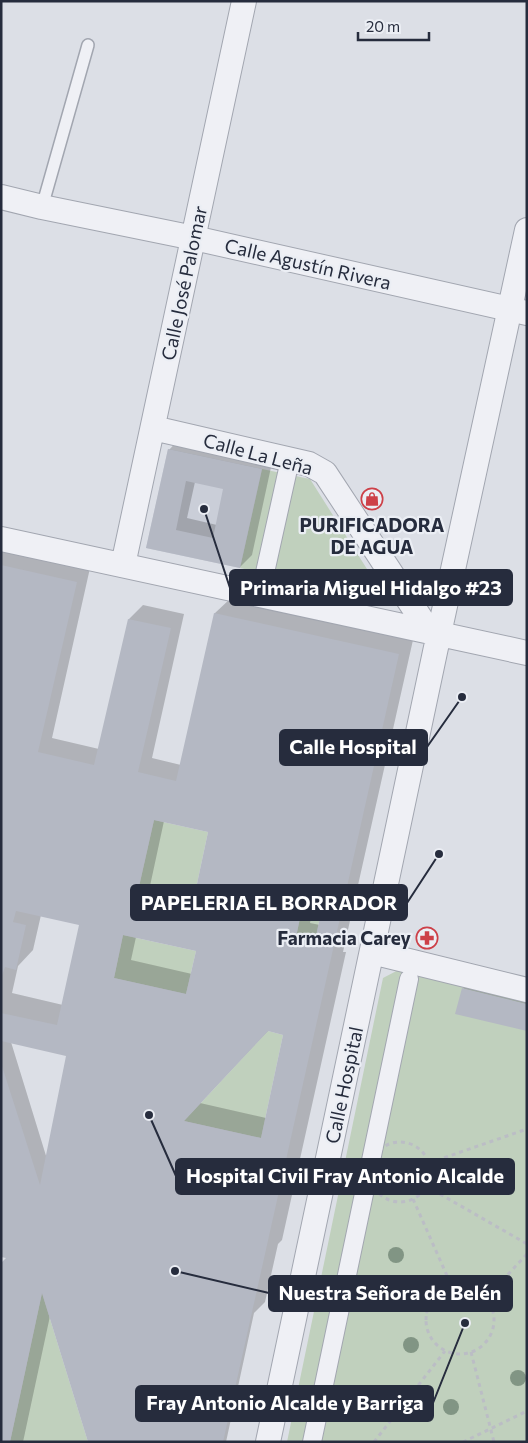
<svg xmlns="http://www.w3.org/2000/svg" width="528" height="1443" font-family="Commissioner,sans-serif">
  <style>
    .built { fill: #caced8 }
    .green { fill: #c0d0bd }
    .shadow { fill: #0003; fill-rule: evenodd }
    .building { fill: #b4b8c3; fill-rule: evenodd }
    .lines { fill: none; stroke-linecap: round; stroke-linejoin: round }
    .service-casing { stroke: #a2a6b0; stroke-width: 14 }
    .pedestrian-casing { stroke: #a2a6b0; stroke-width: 20 }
    .minor-casing { stroke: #a2a6b0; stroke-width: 26 }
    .path { stroke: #bbbdc5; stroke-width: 3; stroke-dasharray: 4 4; stroke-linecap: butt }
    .service { stroke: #eff0f5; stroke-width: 11 }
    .pedestrian { stroke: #eff0f5; stroke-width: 18 }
    .minor { stroke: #eff0f5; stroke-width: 24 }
    .tree { fill: #819584 }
    .labels { text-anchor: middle; stroke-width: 4.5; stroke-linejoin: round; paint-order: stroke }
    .street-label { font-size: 19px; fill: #262c3d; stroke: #ebeef4 }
    .poi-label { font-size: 19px; font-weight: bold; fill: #262c3d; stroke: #ebeef4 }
    .leader { fill: none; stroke: #262c3d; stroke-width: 2 }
    .callout-dot { fill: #262c3d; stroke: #ebeef4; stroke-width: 2 }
    .callout { fill: #262c3d; stroke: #262c3d; stroke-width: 2 }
    .callout-label { font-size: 20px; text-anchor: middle; font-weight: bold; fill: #fff }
  </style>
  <rect width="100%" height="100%" fill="#dcdfe6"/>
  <path class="built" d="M168,449L262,469L240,568L146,548Z"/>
  <path class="green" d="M262,469L310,479L386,599L240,568Z
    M154,820L208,832L191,912L136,900Z
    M307,885L326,889L315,941L296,937Z
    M123,935L196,951L186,994L114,978Z
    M406,966L527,995V1442H287L383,978Z
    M268,1031L283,1035L261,1138L184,1121Z
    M42,1293L88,1442H10Z"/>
  <path class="shadow" d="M180,438L273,458L252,555L240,567L148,547L169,450ZM195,482L225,488L217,525L187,518Z
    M1,548L90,568L52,738L99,749L129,619L143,605L184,614L152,758L181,765L215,613L230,599L413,640L343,952H346L282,1240L278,1244L265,1302L254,1313L226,1442H89L50,1316L23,1442H1L8,1257L1,1256ZM164,821L210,831L196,895L150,886ZM318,886L328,888L320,925L310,923ZM41,915L80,924L63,1005L12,993L18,966L33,950ZM136,937L197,950L192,974L131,960ZM269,1030L285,1034L266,1118L200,1103ZM11,1042L68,1055L47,1159Z
    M467,984L527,999V1030L463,988Z"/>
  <path class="building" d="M168,449L262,469L240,568L146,548ZM186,481L223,489L213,538L176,530Z
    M1,565L77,582L38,752L94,765L128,619L171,628L138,772L176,781L214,613L399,654L223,1442H88L42,1293L10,1442H1V1263L6,1258L1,1257V1063L40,1185L66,1056L1,1041V1013L57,1025L79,925L16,911L13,922L26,925L16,970L5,967L1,978ZM154,820L208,832L191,912L136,900ZM307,885L326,889L315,941L296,937ZM123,935L196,951L186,994L114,978ZM268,1031L283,1035L261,1138L184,1121Z
    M462,988L527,1004V1031L455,1014Z"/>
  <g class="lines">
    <g class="service-casing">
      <path id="service" d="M42,207L88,45"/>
    </g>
    <g class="pedestrian-casing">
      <path id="pedestrian" d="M260,595L290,460
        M312,1442L409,979"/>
    </g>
    <g class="minor-casing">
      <path id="minor" d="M1,197L42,207L194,238L527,313
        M153,428L309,464L325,473L429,631
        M1,539L527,653
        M123,565L244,1
        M372,952L527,990
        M268,1442L435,652L527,230"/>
    </g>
    <path class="path" d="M370 1172a30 30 0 1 1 60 0a30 30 0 1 1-60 0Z
      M429,1163L527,1129
      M426,1186L527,1244
      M413,1199L452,1287
      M426 1320a34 34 0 1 1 68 0a34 34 0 1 1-68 0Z
      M363,1298L428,1312
      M486,1298L527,1254
      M471,1352L494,1442
      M374,1442L445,1351
      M463,1442L527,1411"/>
    <use href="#service" class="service"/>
    <use href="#pedestrian" class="pedestrian"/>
    <use href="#minor" class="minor"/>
  </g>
  <g class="tree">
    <circle cx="396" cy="1255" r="8"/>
    <circle cx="411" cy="1345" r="8"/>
    <circle cx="518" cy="1378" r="8"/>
    <circle cx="451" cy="1407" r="8"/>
  </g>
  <defs>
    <g id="shop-ring" transform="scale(1.125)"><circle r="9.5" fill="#ebeef4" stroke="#cd4048" stroke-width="1.5"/><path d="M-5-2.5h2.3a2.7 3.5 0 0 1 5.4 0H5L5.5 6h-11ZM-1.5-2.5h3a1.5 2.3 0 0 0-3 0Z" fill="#cd4048"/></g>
    <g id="pharmacy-ring" transform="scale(1.125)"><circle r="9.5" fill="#ebeef4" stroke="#cd4048" stroke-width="1.5"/><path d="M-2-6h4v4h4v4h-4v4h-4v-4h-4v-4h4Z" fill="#cd4048"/></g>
  </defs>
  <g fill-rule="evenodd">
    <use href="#shop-ring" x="372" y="499"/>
    <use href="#pharmacy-ring" x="427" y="938"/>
  </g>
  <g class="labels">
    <g class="street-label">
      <text transform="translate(308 264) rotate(13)" y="7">Calle Agustín Rivera</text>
      <text transform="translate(184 283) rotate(-78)" y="7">Calle José Palomar</text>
      <text transform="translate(258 454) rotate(15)" y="7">Calle La Leña</text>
      <text transform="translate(344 1085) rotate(-78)" y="7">Calle Hospital</text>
    </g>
    <g class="poi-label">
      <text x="372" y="532">PURIFICADORA<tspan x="372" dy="22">DE AGUA</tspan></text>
      <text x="411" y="945" text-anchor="end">Farmacia Carey</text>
    </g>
  </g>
  <path class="leader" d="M204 509L230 588M462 697L427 747M439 854L407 903M149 1115L176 1176M175 1271L269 1293M465 1323L433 1403"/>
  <g class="callout-dot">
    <circle cx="204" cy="509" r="5"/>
    <circle cx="462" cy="697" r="5"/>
    <circle cx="439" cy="854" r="5"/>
    <circle cx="149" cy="1115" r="5"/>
    <circle cx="175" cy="1271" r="5"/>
    <circle cx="465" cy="1323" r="5"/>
  </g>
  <g class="callout">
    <rect x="230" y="570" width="282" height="35" rx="5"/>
    <rect x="280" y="730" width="147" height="35" rx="5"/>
    <rect x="131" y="885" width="276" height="35" rx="5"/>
    <rect x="176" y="1159" width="338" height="35" rx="5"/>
    <rect x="269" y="1276" width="243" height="35" rx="5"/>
    <rect x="136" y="1386" width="297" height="35" rx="5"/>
  </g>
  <g class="callout-label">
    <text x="371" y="595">Primaria Miguel Hidalgo #23</text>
    <text x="353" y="754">Calle Hospital</text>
    <text x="269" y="910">PAPELERIA EL BORRADOR</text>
    <text x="345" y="1183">Hospital Civil Fray Antonio Alcalde</text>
    <text x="390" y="1300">Nuestra Señora de Belén</text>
    <text x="285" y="1410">Fray Antonio Alcalde y Barriga</text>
  </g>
  <rect width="528" height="1443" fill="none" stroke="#262c3d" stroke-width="5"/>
  <path d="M358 32v8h71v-8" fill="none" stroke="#262c3d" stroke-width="2.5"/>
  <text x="366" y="32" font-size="15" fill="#262c3d" stroke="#ebeef4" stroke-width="4" paint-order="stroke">20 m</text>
</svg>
